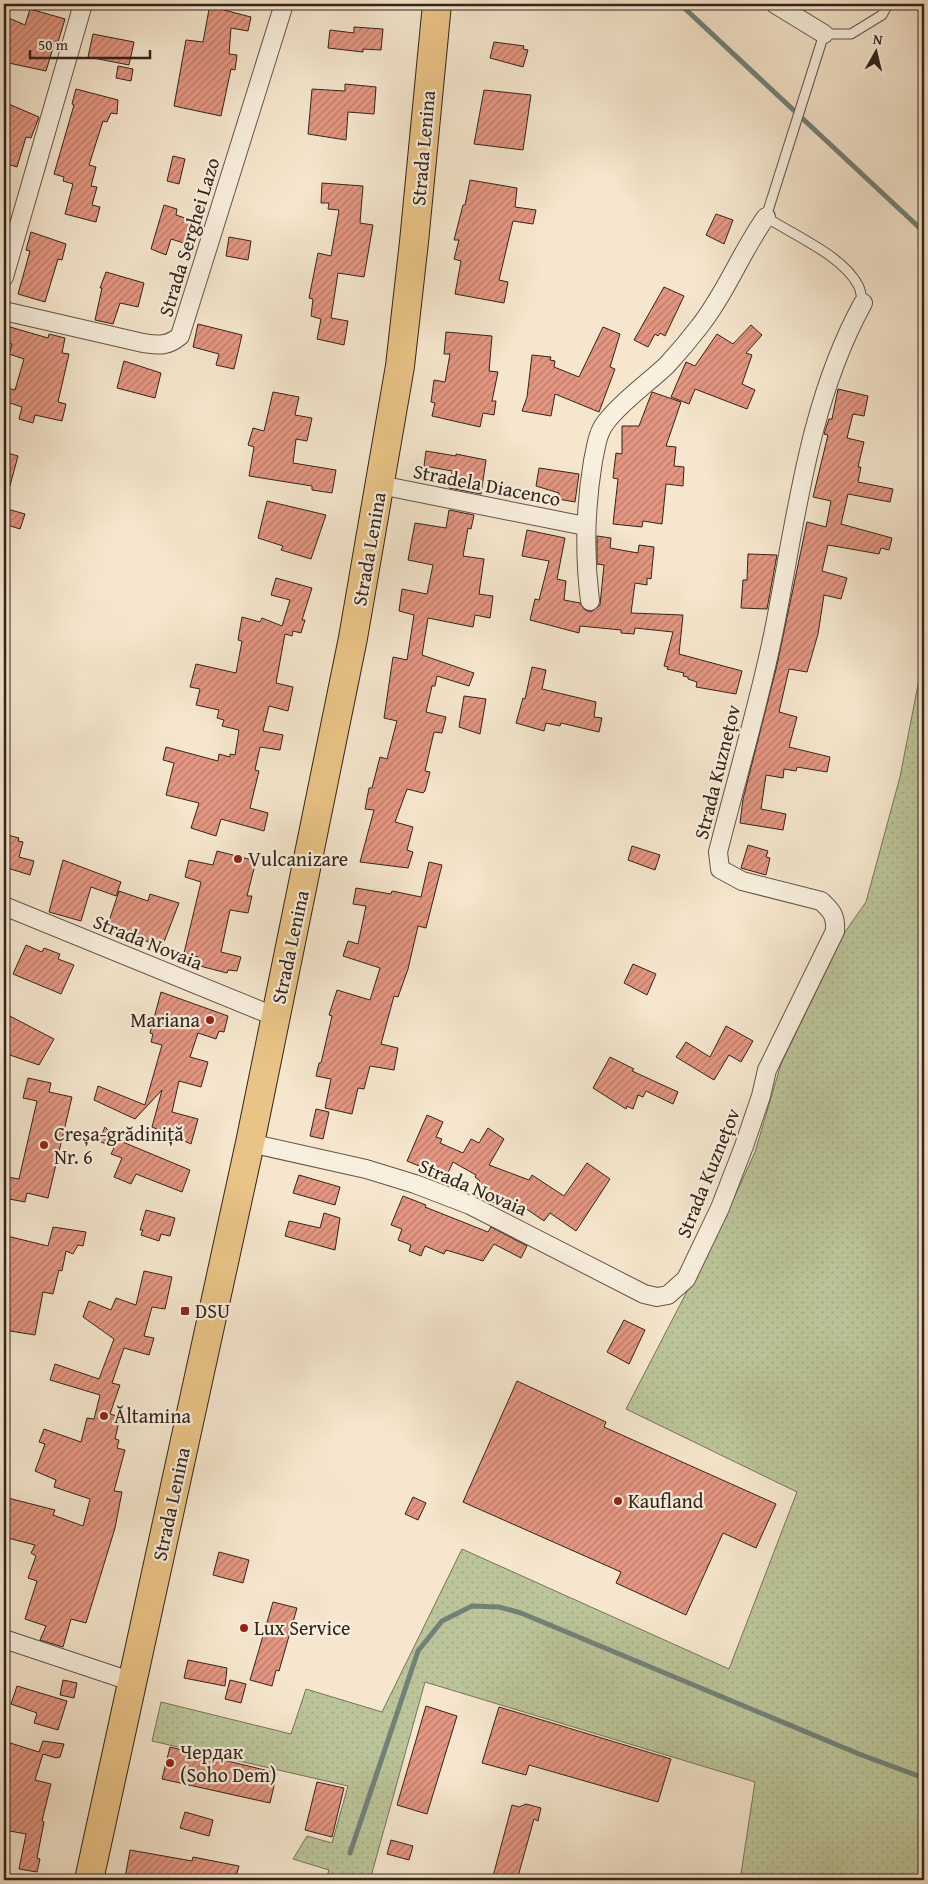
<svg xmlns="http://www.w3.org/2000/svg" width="928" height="1884" font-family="'Gentium Book Plus',serif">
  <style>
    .green { fill: url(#green-dots); stroke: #77745a }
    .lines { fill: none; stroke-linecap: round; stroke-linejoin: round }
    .stream { stroke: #728178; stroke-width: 5 }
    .building { fill: url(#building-hatch); stroke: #33231b }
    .lane-casing { stroke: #645448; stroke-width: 11 }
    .street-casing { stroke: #645448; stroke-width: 20 }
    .primary-casing { stroke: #33231b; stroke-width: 30 }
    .lane { stroke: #f8efde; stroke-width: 9 }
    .street { stroke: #f8efde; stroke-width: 18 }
    .primary { stroke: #eac386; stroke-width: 28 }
    .poi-dot { fill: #8f2418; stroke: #f8efde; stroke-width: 2 }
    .labels { text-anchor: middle; stroke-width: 4.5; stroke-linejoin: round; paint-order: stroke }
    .street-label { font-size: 20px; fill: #33231b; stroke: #f8efde }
    .poi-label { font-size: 20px; fill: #33231b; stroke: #f8efde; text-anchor: start }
  </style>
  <defs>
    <pattern id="green-dots" width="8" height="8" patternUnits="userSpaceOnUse" patternTransform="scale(1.25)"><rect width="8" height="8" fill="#bbc599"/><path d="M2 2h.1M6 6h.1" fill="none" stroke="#a1a983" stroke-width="1.8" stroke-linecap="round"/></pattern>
    <pattern id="building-hatch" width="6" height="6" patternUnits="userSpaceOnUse" patternTransform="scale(1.25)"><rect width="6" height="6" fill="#e49681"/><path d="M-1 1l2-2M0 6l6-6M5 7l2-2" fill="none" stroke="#b97a69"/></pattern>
  </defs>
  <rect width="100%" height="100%" fill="#f5e6cd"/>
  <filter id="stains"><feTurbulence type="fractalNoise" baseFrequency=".004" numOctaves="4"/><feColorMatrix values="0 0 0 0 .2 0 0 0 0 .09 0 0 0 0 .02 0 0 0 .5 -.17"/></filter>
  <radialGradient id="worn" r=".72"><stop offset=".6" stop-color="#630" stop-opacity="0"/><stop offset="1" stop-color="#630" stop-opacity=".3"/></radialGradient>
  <path class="green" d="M924,654V1880H740L755,1782L425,1682L370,1880H326L329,1870L293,1859L307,1836L332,1843L348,1786L152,1741L161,1702L291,1734L306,1689L382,1712L462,1549L729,1669L797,1492L626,1409L723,1222L755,1152L781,1064L845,932L866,902L900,777Z"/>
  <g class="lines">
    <path class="stream" d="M680,4L924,232
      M350,1853L418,1651L442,1621L472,1606L499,1607L521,1613L859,1754L924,1778"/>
  </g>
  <path class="building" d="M210,4L225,6L224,10L251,17L248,31L231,28L229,54L237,55L235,70L231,69L221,116L174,106L186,40L203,42Z
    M30,9L65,19L58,42L55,41L46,71L4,62V16L25,25Z
    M354,27L383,29L381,50L363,49V52L328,48L330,30L354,33Z
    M93,34L134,42L129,65L88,57Z
    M494,42L524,46L523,49L528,50L523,67L490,58Z
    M118,66L133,69L131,81L116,78Z
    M345,84L376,87L374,114L348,112L346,140L308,134L312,89L345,91Z
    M76,89L118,100L117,114L111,113L107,122L103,121L89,165L96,167L91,186L97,187L92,205L100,207L96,222L65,214L73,184L63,181L64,177L54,174L74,105L72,104Z
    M484,90L531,95L523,150L474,144Z
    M4,102L39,117L31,138L26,137L17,167L4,163Z
    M173,156L185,159L179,184L167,181Z
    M470,180L517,188L515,207L536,210L533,224L513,221L499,280L508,282L504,303L455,294L461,261L454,259L459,240H454L463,205H465Z
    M322,183L363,186L360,223L373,225L364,277L338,273L331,318L348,321L344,345L317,339L321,319L311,316L313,299L309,298L318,253L331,256L339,210L328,209L329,203H321Z
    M164,205L177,209L176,215L194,221L187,244L171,239L166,255L151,249Z
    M716,214L733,220L724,244L706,235Z
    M31,232L66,244L62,260L58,259L45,302L18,294L30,251L26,250Z
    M229,237L251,241L248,260L226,256Z
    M106,272L144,283L138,307L120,303L113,324L95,320L102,288H100Z
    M664,287L684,296L665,336L660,333L658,336L655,334L648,347L634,340Z
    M198,324L242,335L234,369L216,365L219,354L193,347Z
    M751,325L762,335L746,353L752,355L742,384L755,390L747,409L695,389L689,404L671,397L686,362L695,366L717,334L733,344Z
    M10,327L48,338L49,334L65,338L62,353L69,354L58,402L66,404L62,421L35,415L33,423L19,419L22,407L4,401V387L15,390L24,359L9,354L12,344L5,342Z
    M603,327L620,334L610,367L615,369L599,412L555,394L551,416L522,411L527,397L532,355L551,357L550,360L555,361L554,367L579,377Z
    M446,332L492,336L489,371L498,372L492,401H496L494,415L483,413L480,427L432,416L435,403L431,402L434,380L445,382L450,354H444Z
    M124,361L161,373L155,398L117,388Z
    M838,389L868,396L864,416L853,414L847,438L864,442L858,467H861L858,482L893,489L890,502L848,494L841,524L892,538L889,550L881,548L879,554L828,545L822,571L847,578L841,599L824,595L818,634L807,672L789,669L779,712L797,717L789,747L830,757L827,772L797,767L796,771L784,769L783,778L766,775L761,809L786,814L783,830L740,823L743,799L777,665L807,522L826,527L831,501L813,497L828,435L824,434L829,419H832Z
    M273,392L299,397L295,415L312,418L307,441L296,439L293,463L336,470L332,493L312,490V486L249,476L254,447L248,445L253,428L264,431Z
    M652,392L681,402L666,446L676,447L674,466L684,467L683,486L666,484L662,524L643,521L642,527L613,524L618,479L613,478L616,453L622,454V426H639Z
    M426,451L456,456V454L486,460L481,494L449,488L452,471L424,466Z
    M4,452L18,456L8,493L4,492Z
    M539,468L579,474L575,502L558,499L559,493L536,486Z
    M267,501L326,515L311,559L281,550L283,546L258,538Z
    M4,508L25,514L20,529L4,524Z
    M449,510L474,515L471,529L468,528L463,556L484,559L479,594L493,596L490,618L475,615L473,627L428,618L422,655L474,673L469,686L437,676L435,686H432L426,712L446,717L442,733L434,732L425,771L430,772L425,791L423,793L407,789L395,822L413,827L407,850L413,852L408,868L360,862L374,810L365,809L369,788H372L380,757L387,759L397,721L384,718L393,657L407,660L414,615L399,611L402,589L427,594L433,565L408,560L415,523L446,528Z
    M527,530L565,538L557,579L566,581L564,600L580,603L585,610L591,612L600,605L604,565L597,564V536L611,538L610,548L638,553L639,545L654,547L651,579L647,578V585L635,583L631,613L683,615L679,654L742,671L736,694L696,687L697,682L688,679V677L683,676L684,673L667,669L668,667L664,666L673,632L635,628L634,634L621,633V630L580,626L579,633L530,620L535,599L539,600L549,561L522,556Z
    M748,554L777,555L767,609L741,608L743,580H747Z
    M276,578L312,588L302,620H305L301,633L293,631L292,636L285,634L276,683L293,687L288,711L269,706L263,731L283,735L280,750L260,747L255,770L259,771L250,808L268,813L264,831L221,819L216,836L191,828L199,803L166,795L174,763L163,760L166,747L218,761L219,754L230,757V754L235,755L239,730L222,726L224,720L217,718L219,710L196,705L200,689L190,687L196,664L236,673L242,641L238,640L242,617L260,622L262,618L282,626L290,600L271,595Z
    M532,667L546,670L542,689L596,702L594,717L602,718L599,732L561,723L560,726L546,723L544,731L516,723L523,698L525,699Z
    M464,696L486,699L480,734L459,727Z
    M4,834L19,838L18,841L23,842L19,857L34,861L30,875L4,867Z
    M748,845L768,851L766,857L770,858L766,875L741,868Z
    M632,846L660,855L655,870L628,860Z
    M217,851L256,861L247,896H252L248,913L230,910L221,952L241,957L237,971L228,970L227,973L196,965L198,957L184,953L201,882L185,877L189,860L213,865Z
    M63,860L121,882L116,896L91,887L81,921L49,912Z
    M429,862L442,865L426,928L418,926L408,969L398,997L394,996L381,1044L398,1048L394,1070L370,1066L364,1089L358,1088L352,1114L325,1108L331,1079L316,1076L319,1063H321L332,1016L329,1015L337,990L370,1000L380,968L343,956L348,941L358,944L366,906L353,904L356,888L391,894L392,891L421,897Z
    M119,891L148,901L150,894L179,903L162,947L130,935L129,938L106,930Z
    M26,945L42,952L44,948L60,954L58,959L74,965L61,994L13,974Z
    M633,964L656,974L647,995L624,983Z
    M161,992L228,1016L224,1032L219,1031L216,1039L198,1033L190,1057L208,1062L201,1087L179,1081L172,1112L198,1119L191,1144L152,1127L162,1090L135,1119L94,1100L98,1086L145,1105L162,1045L151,1042L153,1034L150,1033Z
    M4,1013L54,1039L39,1065L4,1053Z
    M726,1026L753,1041L741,1062L729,1055L714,1080L676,1057L686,1042L710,1057Z
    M610,1057L634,1069L632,1071L678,1092L673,1104L646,1091L643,1097L638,1095L633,1109L627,1106L626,1109L593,1088Z
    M28,1078L51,1083L49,1092L72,1097L48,1198L27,1193L25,1202L4,1198V1192L7,1177L19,1179L37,1101L23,1098Z
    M316,1109L329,1112L323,1139L310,1136Z
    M427,1115L443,1122L436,1137L442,1139L440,1143L463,1153L471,1139L479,1143L488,1128L504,1139L489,1165L529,1180L532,1175L564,1196L587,1163L610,1179L576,1231L550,1213L544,1221L525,1208L521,1213L504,1201L502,1206L487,1200L488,1197L476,1192L480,1181L475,1177L476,1175L453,1162L446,1177L407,1161Z
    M105,1127L118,1140L190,1170L182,1192L136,1174L131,1184L114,1177L122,1158L111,1154L114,1148L99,1141Z
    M299,1175L340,1187L335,1205L293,1193Z
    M403,1196L426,1205L425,1207L488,1232L491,1227L527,1246L521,1258L494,1244L483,1261L446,1250L444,1254L425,1246L421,1256L409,1251L411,1245L398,1240L402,1229L391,1225Z
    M146,1210L175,1218L170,1236L161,1234L159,1241L141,1235L143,1230H140Z
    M324,1213L340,1218L335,1250L285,1236L289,1221L320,1228Z
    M53,1227L86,1232L83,1246L78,1245L73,1254L66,1251L62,1271L59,1270L53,1294L43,1292L35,1335L4,1330V1252L7,1236L48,1246Z
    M144,1271L172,1277L165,1309L152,1307L144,1336L154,1338L149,1355L124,1348L112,1383L120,1385L110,1414L120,1417L115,1439L119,1440L117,1448L125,1450L114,1491L122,1492L115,1528L86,1623L71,1619L63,1647L40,1640L46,1626L25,1619L37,1581L28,1578L36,1556L31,1553L35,1545L4,1537V1497L55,1510L53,1515L83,1526L90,1499L54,1487L56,1480L35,1471L45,1444L39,1442L44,1429L81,1442L87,1418L94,1419L100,1395L50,1380L55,1364L99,1379L114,1339L83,1317L88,1303L89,1301L111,1310L116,1298L136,1305Z
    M624,1320L645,1330L629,1364L607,1352Z
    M517,1381L606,1422L604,1427L776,1504L756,1548L723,1533L686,1615L616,1583L621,1572L463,1502Z
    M413,1497L426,1503L418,1520L405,1514Z
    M219,1552L249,1560L243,1583L213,1575Z
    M273,1602L297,1608L279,1671L276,1670L272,1686L250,1680Z
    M188,1660L227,1668L225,1686L184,1678Z
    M63,1680L77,1683L74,1698L60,1695Z
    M230,1680L246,1684L241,1703L225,1699Z
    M17,1686L67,1701L58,1730L34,1723L37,1713L11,1704Z
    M426,1706L457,1716L427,1814L397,1805Z
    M499,1707L671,1759L658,1802L529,1765L526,1775L482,1763Z
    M4,1741L39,1752L43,1741L64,1744L60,1757L56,1758L43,1754L35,1780L51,1784L42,1821L44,1822L37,1858L40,1859L37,1872L19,1869L26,1834L4,1830Z
    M170,1747L277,1773L270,1803L162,1779Z
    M317,1782L344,1788L332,1837L305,1830Z
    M526,1804L541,1808L538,1821L534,1819L517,1880H492L512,1805L519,1807Z
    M185,1812L213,1820L209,1836L180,1828Z
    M391,1840L413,1846L409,1860L387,1854Z
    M130,1850L192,1861L193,1857L239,1866L235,1880H136L125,1878Z"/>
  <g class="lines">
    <g class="lane-casing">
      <path id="lane" d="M863,303C861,297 861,290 858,285C842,255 793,235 766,217L824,34H851L882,15L888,4"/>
    </g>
    <g class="street-casing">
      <path id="street" d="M775,4L824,34
        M4,277L83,4
        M4,311L143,343C158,345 167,347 180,336L284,4
        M380,485L585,526
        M590,601C584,553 585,509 593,461C596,448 597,433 606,422C623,400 647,384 667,365C678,353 689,340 699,327C726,293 741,252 766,217
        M4,906L276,1017
        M250,1143L366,1169L415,1184L470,1205L644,1294L657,1297L668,1295L686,1279L720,1208L744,1146L761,1096L767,1070L835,931C836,916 832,911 821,901L742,881L720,869L718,852C736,780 758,708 773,635C796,523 807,405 863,303
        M4,1639L133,1682"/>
    </g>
    <g class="primary-casing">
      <path id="primary" d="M89,1880L250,1143L353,638L400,366L414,242L437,4"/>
    </g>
    <use href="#lane" class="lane"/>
    <use href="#street" class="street"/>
    <use href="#primary" class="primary"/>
  </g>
  <g class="poi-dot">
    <circle cx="238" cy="859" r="5"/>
    <circle cx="210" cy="1020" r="5"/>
    <circle cx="44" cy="1145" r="5"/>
    <rect x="180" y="1306" width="10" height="10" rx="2.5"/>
    <circle cx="104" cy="1416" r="5"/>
    <circle cx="618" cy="1501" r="5"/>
    <circle cx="244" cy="1628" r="5"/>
    <circle cx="170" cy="1763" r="5"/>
  </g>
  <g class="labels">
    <g class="street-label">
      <text transform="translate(423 148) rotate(-85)" y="7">Strada Lenina</text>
      <text transform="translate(189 237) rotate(-73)" y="7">Strada Serghei Lazo</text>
      <text transform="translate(487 485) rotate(11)" y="7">Stradela Diacenco</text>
      <text transform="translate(369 549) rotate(-80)" y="7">Strada Lenina</text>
      <text transform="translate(717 772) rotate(-76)" y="7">Strada Kuznețov</text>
      <text transform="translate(148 942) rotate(22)" y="7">Strada Novaia</text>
      <text transform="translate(290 947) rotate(-78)" y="7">Strada Lenina</text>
      <text transform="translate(708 1173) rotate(-68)" y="7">Strada Kuznețov</text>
      <text transform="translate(473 1187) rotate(23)" y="7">Strada Novaia</text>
      <text transform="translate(171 1504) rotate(-78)" y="7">Strada Lenina</text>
    </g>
    <g class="poi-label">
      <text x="248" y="866">Vulcanizare</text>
      <text x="200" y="1027" text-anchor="end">Mariana</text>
      <text x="54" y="1141">Creșa-grădiniță<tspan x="54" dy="23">Nr. 6</tspan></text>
      <text x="195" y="1318">DSU</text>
      <text x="114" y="1423">Ăltamina</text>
      <text x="628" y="1508">Kaufland</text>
      <text x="254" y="1635">Lux Service</text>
      <text x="180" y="1759">Чердак<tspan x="180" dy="23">(Soho Dem)</tspan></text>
    </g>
  </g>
  <rect width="928" height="1884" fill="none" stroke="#f5e6cd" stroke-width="20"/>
  <rect x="5" y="5" width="918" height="1874" fill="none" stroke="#33231b" stroke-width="2.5"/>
  <rect x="10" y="10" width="908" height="1864" fill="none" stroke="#33231b"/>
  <g transform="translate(876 52) rotate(8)" stroke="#f8efde" stroke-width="4" paint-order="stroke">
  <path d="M0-4L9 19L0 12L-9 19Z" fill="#33231b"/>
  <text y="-8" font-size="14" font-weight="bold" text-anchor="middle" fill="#33231b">N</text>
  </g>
  <path d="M30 50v8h120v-8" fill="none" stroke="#33231b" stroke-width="2.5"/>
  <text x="38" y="50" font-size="15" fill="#33231b" stroke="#f8efde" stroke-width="4" paint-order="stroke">50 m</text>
  <rect width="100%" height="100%" filter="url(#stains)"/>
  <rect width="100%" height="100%" fill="url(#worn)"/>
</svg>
